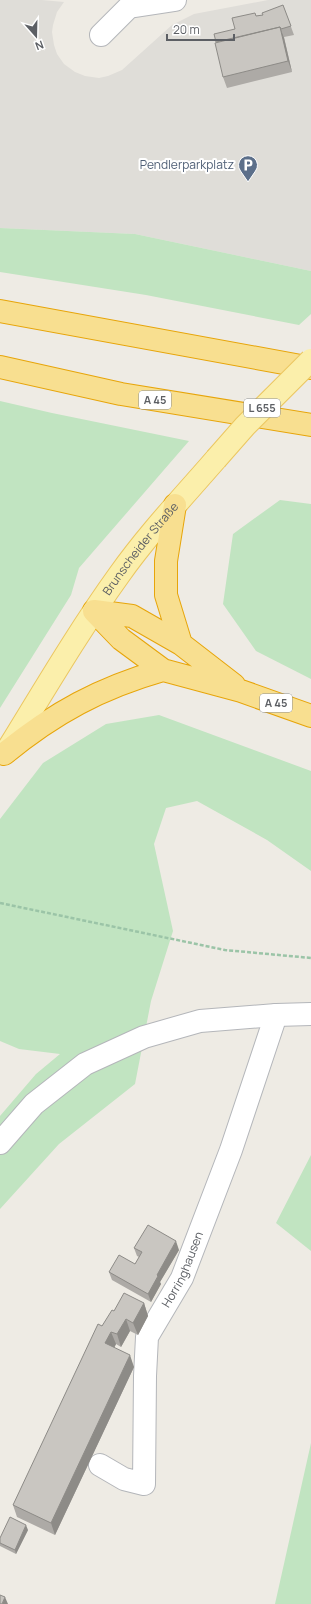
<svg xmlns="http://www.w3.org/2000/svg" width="311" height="1604" font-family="Manrope,sans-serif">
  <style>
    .industrial { fill: #dfddd8 }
    .green { fill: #c1e4c1 }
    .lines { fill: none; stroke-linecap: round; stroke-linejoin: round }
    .minor-casing { stroke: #b4b6ba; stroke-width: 24 }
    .major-casing { stroke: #ebc65f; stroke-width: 24 }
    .highway-casing { stroke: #e7a50a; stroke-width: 24 }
    .path { stroke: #9bc4a7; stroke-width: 2.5; stroke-dasharray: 4 2; stroke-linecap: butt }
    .minor { stroke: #fff; stroke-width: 22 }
    .major { stroke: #fbefab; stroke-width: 22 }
    .highway { stroke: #f8df90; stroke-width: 22 }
    .major-bridge-casing { stroke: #ebc65f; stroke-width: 24; stroke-linecap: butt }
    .major-bridge { stroke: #fbefab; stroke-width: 22 }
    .wall { fill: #adaaa6 }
    .shaded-wall { fill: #8d8b87 }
    .building { fill: #c9c6c1; stroke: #8d8b87 }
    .labels { text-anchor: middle; stroke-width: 4; stroke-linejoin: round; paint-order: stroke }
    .shield { fill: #fff; stroke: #8d8f92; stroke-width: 1 }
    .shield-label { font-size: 11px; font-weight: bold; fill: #5c5f64 }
    .service-label { font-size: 12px; fill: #4e5e75; stroke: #fff; text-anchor: end }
    .street-label { font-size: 12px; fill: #5c5f64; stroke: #fff }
  </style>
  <rect width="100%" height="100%" fill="#eeebe4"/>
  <path class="industrial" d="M0,0H42L64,2L57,12L53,25L52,32L54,45L57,54L64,64L75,72L85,76L99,78L108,76L122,70L172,25L194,14L268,0H311V271L135,234L0,228Z"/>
  <path class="green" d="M0,228L135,234L311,271V314L299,325L146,295L0,272Z
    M0,401L52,413L189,441L79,568L71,595L0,708Z
    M280,500L311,504V679L256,651L223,604L233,534Z
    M159,715L311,771V871L267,840L197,801L166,808L154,844L173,931L151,1001L135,1084L59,1144L0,1209V1116L36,1074L60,1054L19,1049L0,1041V819L43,763L106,724Z
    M311,1155V1251L276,1223Z
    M311,1443V1604H275Z"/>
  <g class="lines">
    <g class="minor-casing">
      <g id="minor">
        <path d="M101,35L129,7L175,0"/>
        <path d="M0,1143L34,1104L85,1064L144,1037L200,1021L276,1015L311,1014"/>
        <path id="s1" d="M100,1465L124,1479L144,1484L145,1376L147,1337L182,1278L231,1150L276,1015"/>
      </g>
    </g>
    <g class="major-casing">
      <g id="major">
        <path id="s2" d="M6,752C43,692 78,632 119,575C148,534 183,497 216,459"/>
      </g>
    </g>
    <g class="highway-casing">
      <path id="highway" d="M0,311L311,368
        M0,367L121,394L311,425
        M175,505L166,561V595L181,644
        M94,611L121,639L163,670L241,691L311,716
        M94,611L132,616L181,644L234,685
        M4,754C54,713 100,688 163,670"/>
    </g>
    <path class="path" d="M0,903L225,950L311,958"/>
    <use href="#minor" class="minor"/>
    <use href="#major" class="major"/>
    <use href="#highway" class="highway"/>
    <g class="major-bridge-casing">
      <path id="major-bridge" d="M216,459L245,426L311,360"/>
    </g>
    <use href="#major-bridge" class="major-bridge"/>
  </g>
  <path class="wall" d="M283,5L294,35L284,37L292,72L227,88L223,77L235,29L256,16L263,15Z
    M134,1248L179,1250L160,1282L161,1284L151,1302L112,1280L109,1272L135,1264L139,1257L137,1256Z
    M144,1303L148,1316L138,1335L130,1331L121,1347L116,1344L114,1348L134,1367L55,1535L17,1517L13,1505L102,1326L114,1311Z
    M28,1530L16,1554L0,1546V1538Z"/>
  <path class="shaded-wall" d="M280,27L284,38L292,72L288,61Z
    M176,1241L179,1250L160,1282L161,1284L151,1302L148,1294L157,1275Z
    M144,1303L148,1316L138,1335L133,1323Z
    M126,1319L130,1331L121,1347L117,1334Z
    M111,1332L116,1344L110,1356L105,1343Z
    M130,1355L134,1367L55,1535L51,1523Z
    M26,1525L28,1530L16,1554L15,1550Z
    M5,1597L8,1604H2Z"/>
  <path class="building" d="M283,5L291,26L281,29L280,27L216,42L214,34L235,29L232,18L255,13L256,16L263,15L262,13Z
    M280,27L288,61L223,77L215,43Z
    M148,1225L176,1241L157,1275L158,1276L148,1294L109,1272L119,1255L135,1264L142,1252L134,1248Z
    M124,1293L144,1303L133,1323L126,1319L117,1334L111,1332L105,1343L130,1355L51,1523L13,1505L98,1324L102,1326L112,1310L114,1311Z
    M10,1517L26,1525L15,1550L0,1543V1538Z
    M0,1595L5,1597L2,1604H0Z"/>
  <defs>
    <g id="parking-pin" transform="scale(1)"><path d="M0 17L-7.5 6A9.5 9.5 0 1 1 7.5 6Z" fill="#5c6f8a" stroke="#fff"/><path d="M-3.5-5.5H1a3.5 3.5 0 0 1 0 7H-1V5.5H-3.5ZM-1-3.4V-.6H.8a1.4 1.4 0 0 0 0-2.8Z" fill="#fff"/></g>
  </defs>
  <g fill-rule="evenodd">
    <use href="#parking-pin" x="248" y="165"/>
  </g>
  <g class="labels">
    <g class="shield">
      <rect x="139" y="391" width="32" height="18" rx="3"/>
      <rect x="244" y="399" width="36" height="18" rx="3"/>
      <rect x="260" y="694" width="32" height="18" rx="3"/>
    </g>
    <g class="shield-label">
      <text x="155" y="404">A 45</text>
      <text x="262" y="412">L 655</text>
      <text x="276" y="707">A 45</text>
    </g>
    <g class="service-label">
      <text x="234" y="169">Pendlerparkplatz</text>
    </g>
    <g class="street-label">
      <text dy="4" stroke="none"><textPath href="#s2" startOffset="244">Brunscheider Straße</textPath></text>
      <text dy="4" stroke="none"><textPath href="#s1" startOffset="272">Horringhausen</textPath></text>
    </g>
  </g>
  <g transform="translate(36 36) rotate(160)" stroke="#ffffff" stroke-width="3" paint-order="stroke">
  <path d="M0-3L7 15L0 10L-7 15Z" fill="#5c5f64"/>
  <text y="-6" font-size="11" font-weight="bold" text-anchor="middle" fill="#5c5f64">N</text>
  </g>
  <path d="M167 34v6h67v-6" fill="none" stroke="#5c5f64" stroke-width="2"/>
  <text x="173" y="34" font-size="12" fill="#5c5f64" stroke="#ffffff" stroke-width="3" paint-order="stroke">20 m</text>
</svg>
